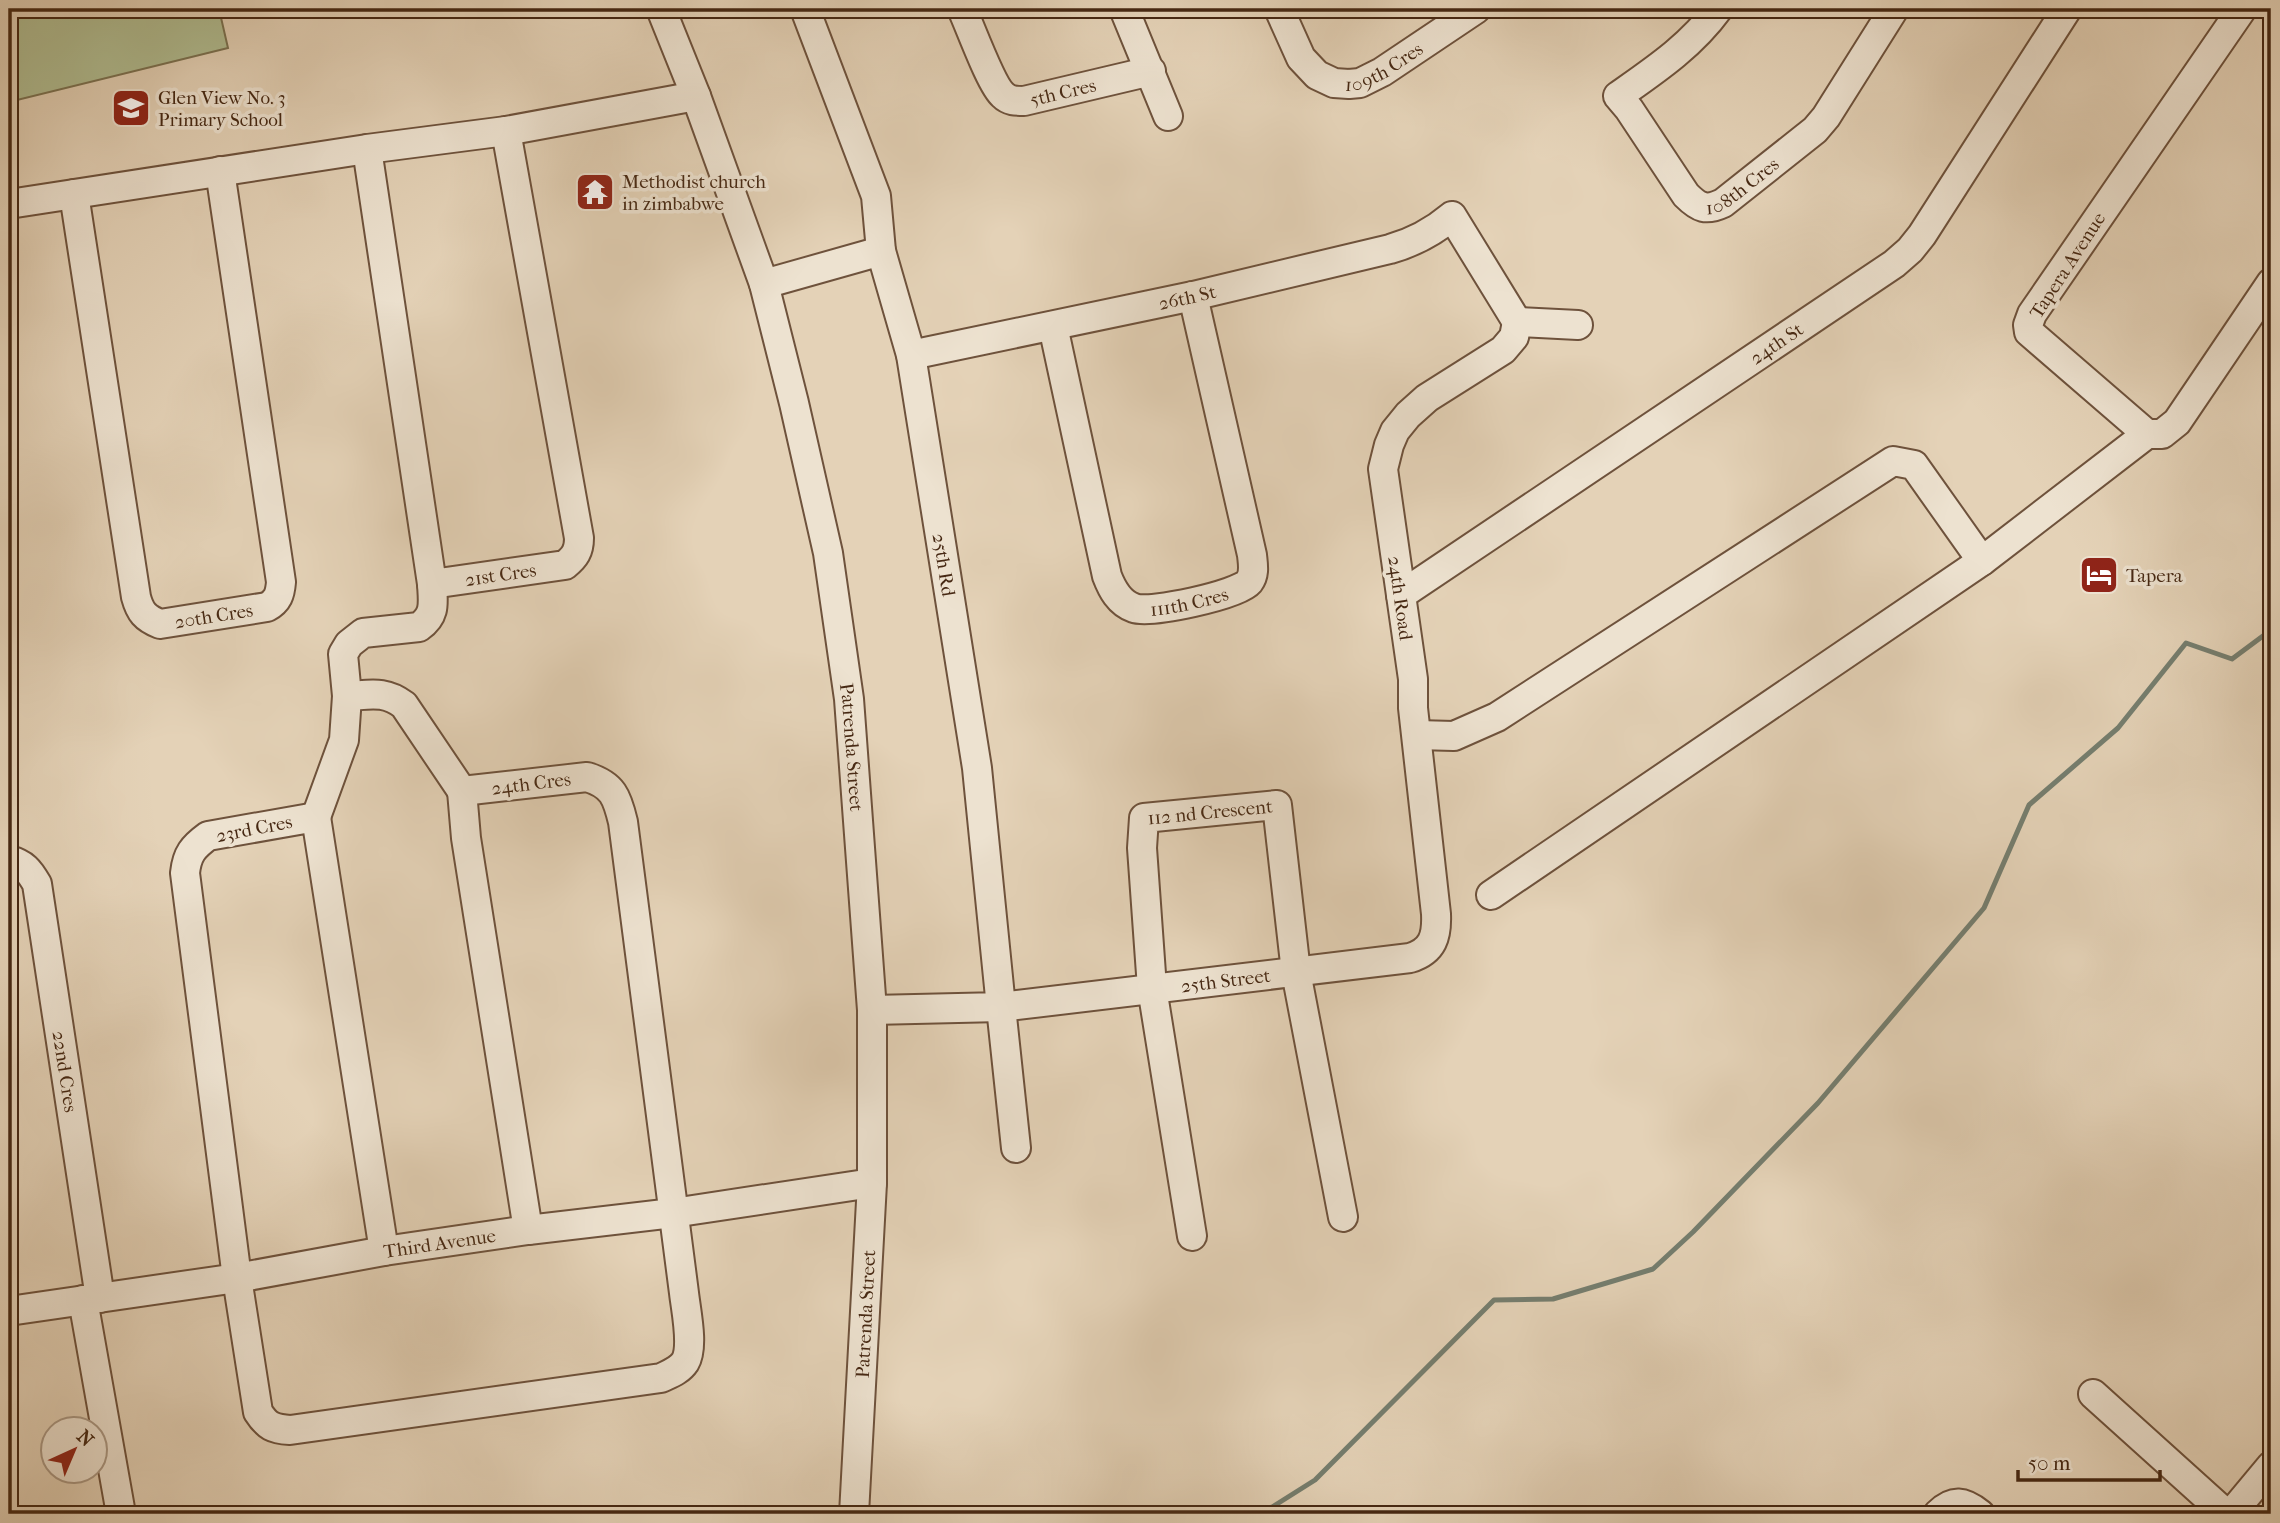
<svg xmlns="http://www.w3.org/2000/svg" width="2280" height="1523" font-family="'IM FELL French Canon',serif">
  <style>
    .green { fill: #b0bd92; stroke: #7b7252; stroke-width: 2 }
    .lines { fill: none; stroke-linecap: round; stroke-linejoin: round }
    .stream { stroke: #757e6f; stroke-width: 5 }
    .minor-casing { stroke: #6e523c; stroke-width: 32 }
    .minor { stroke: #ede2d0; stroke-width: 28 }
    .labels { text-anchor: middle; stroke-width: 7; stroke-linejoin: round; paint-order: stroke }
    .street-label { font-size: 19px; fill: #462813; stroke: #ede2d0 }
    .poi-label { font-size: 19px; fill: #462813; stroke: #ede2d0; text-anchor: start }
  </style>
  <rect width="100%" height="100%" fill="#e4d2b7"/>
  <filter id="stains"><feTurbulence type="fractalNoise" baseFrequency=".00286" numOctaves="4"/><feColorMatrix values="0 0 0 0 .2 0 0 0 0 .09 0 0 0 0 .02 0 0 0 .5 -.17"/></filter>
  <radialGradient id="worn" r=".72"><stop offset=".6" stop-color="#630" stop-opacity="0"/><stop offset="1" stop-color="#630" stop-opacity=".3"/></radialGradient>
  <path class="green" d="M9,9H219L228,48L9,102Z"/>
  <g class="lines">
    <path class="stream" d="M1261,1514L1315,1480L1494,1300L1553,1299L1653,1269L1693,1232L1818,1103L1984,908L2029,805L2118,728L2186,643L2232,659L2271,630"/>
    <g class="minor-casing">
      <g id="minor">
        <path id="s1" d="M661,9L696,96L764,284L794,403L828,553L849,699L872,1010V1183L854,1514"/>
        <path id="s2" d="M805,9L876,196L881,251L911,355L977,768L1001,1007L872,1010"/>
        <path id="s3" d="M962,9C970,26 991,85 1003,95C1009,101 1016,101 1024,101L1151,71"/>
        <path d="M1124,9L1168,116"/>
        <path id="s4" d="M1279,9L1301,58L1317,75L1334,83L1349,84L1360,83L1382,72L1476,9"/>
        <path id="s5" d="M1718,9C1691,46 1655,70 1618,96L1629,109L1686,195C1699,208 1706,211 1723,203L1815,130L1826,117L1894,9"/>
        <path d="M2242,9L2032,314L2028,325L2029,332L2147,434H2162L2177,422L2271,283"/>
        <path id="s6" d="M367,149L432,584L565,565C575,557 579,551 579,538L506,131"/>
        <path id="s7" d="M74,194L136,597C140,612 145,618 160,624L267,607C278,601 280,594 281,582L220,171"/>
        <path d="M9,204L367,149L506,131L696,96"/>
        <path d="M764,284L881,251"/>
        <path d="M1517,322L1578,325"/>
        <path id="s8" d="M1053,326L1107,576C1112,589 1119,603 1134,608C1150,614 1238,595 1249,582C1255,574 1253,565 1252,555L1193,296"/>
        <path id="s9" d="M911,355L1193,296L1390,249C1415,242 1433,232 1452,216L1517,322"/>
        <path id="s10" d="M1401,595L1894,264L1910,250L1922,235L2067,9"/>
        <path d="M347,696C370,695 384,690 404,705L462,791"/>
        <path d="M1417,735L1454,736L1497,717L1893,461L1914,465L1982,561"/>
        <path d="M316,817L344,740L347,696L343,654L349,644L363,633L419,627C436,615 433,603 432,584"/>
        <path id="s11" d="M9,860C24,864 29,870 37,884L100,1298"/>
        <path d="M1491,895L1982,561L2147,434"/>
        <path id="s12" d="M1016,1148L1001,1007L1410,958C1433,951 1437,936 1436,914L1413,708V679L1383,469L1389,445L1395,431L1408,415L1427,398L1503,350L1514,337L1517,322"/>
        <path id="s13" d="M1192,1236L1152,988L1142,848L1144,818L1277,805L1296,972L1343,1217"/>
        <path d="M384,1251L316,817L208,836C193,847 187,854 185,873L237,1278L258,1412C267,1426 273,1429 290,1430L661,1378C669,1374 679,1371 685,1362C694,1347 686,1311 684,1293L623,822C617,797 613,785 587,777L462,791L466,838L528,1230"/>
        <path d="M83,1300L121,1514"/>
        <path id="s14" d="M9,1311L237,1278L384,1251L528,1230L673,1213L872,1183"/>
        <path d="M2093,1394L2226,1514"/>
        <path d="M1938,1514C1953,1499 1964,1501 1980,1514"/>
        <path d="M2231,1514L2271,1466"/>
      </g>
    </g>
    <use href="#minor" class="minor"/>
  </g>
  <defs>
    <g id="school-square" transform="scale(2.0125)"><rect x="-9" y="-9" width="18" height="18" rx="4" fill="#8f2418" stroke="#ede2d0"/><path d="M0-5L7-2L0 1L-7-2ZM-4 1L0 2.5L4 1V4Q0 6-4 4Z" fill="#fff"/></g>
    <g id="temple-square" transform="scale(2.0125)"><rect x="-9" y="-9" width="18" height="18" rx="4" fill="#8f2418" stroke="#ede2d0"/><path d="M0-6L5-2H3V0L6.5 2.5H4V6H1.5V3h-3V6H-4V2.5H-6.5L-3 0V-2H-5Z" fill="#fff"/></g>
    <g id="hotel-square" transform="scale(2.0125)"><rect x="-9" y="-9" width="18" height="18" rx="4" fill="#8f2418" stroke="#ede2d0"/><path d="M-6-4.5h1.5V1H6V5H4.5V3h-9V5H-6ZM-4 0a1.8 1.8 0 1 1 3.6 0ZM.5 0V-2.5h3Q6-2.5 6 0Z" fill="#fff"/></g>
  </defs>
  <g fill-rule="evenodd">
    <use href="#school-square" x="131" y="108"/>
    <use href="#temple-square" x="595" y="192"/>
    <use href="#hotel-square" x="2099" y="575"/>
  </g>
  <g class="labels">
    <g class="street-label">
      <text dy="7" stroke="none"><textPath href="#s4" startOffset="150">109th Cres</textPath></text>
      <text dy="7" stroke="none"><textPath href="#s3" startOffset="158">5th Cres</textPath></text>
      <text dy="7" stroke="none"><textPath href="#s5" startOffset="320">108th Cres</textPath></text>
      <text transform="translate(2067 265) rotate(-57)" y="7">Tapera Avenue</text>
      <text dy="7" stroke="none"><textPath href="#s9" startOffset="282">26th St</textPath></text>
      <text dy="7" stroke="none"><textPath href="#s10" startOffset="452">24th St</textPath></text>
      <text dy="7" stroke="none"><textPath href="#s2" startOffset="576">25th Rd</textPath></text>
      <text dy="7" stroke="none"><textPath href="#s6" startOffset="509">21st Cres</textPath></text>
      <text transform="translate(1401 598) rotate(82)" y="7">24th Road</text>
      <text dy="7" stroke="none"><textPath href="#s8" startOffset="355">111th Cres</textPath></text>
      <text dy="7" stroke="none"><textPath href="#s7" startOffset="500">20th Cres</textPath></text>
      <text dy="7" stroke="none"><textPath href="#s1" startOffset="766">Patrenda Street</textPath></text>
      <text transform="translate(531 783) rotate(-7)" y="7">24th Cres</text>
      <text dy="7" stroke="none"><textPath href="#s13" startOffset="488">112 nd Crescent</textPath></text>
      <text transform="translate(254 828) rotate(-11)" y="7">23rd Cres</text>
      <text dy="7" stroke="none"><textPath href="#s12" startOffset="368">25th Street</textPath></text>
      <text dy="7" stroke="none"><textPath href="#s11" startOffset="228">22nd Cres</textPath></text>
      <text dy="7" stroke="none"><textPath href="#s14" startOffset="436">Third Avenue</textPath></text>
      <text transform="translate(865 1314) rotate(-87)" y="7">Patrenda Street</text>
    </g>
    <g class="poi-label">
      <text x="158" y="104">Glen View No. 3<tspan x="158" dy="22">Primary School</tspan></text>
      <text x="622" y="188">Methodist church<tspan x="622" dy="22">in zimbabwe</tspan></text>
      <text x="2126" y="582">Tapera</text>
    </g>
  </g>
  <rect width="2280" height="1523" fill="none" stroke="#e4d2b7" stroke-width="35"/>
  <rect x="10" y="10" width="2259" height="1502" fill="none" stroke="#462813" stroke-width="3.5"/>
  <rect x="18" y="18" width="2245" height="1488" fill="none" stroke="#462813" stroke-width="2"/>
  <g transform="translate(74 1450) rotate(44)"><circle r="33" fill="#ede2d0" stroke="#aa9884" stroke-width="2"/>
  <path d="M0-5L12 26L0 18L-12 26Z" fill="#8f2418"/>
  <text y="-10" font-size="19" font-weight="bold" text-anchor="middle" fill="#462813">N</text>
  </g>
  <path d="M2018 1470v10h142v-10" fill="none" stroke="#462813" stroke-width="3.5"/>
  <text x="2028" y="1470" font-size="21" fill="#462813" stroke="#ede2d0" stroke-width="5" paint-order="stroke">50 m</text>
  <rect width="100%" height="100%" filter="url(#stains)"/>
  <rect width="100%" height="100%" fill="url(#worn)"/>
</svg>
